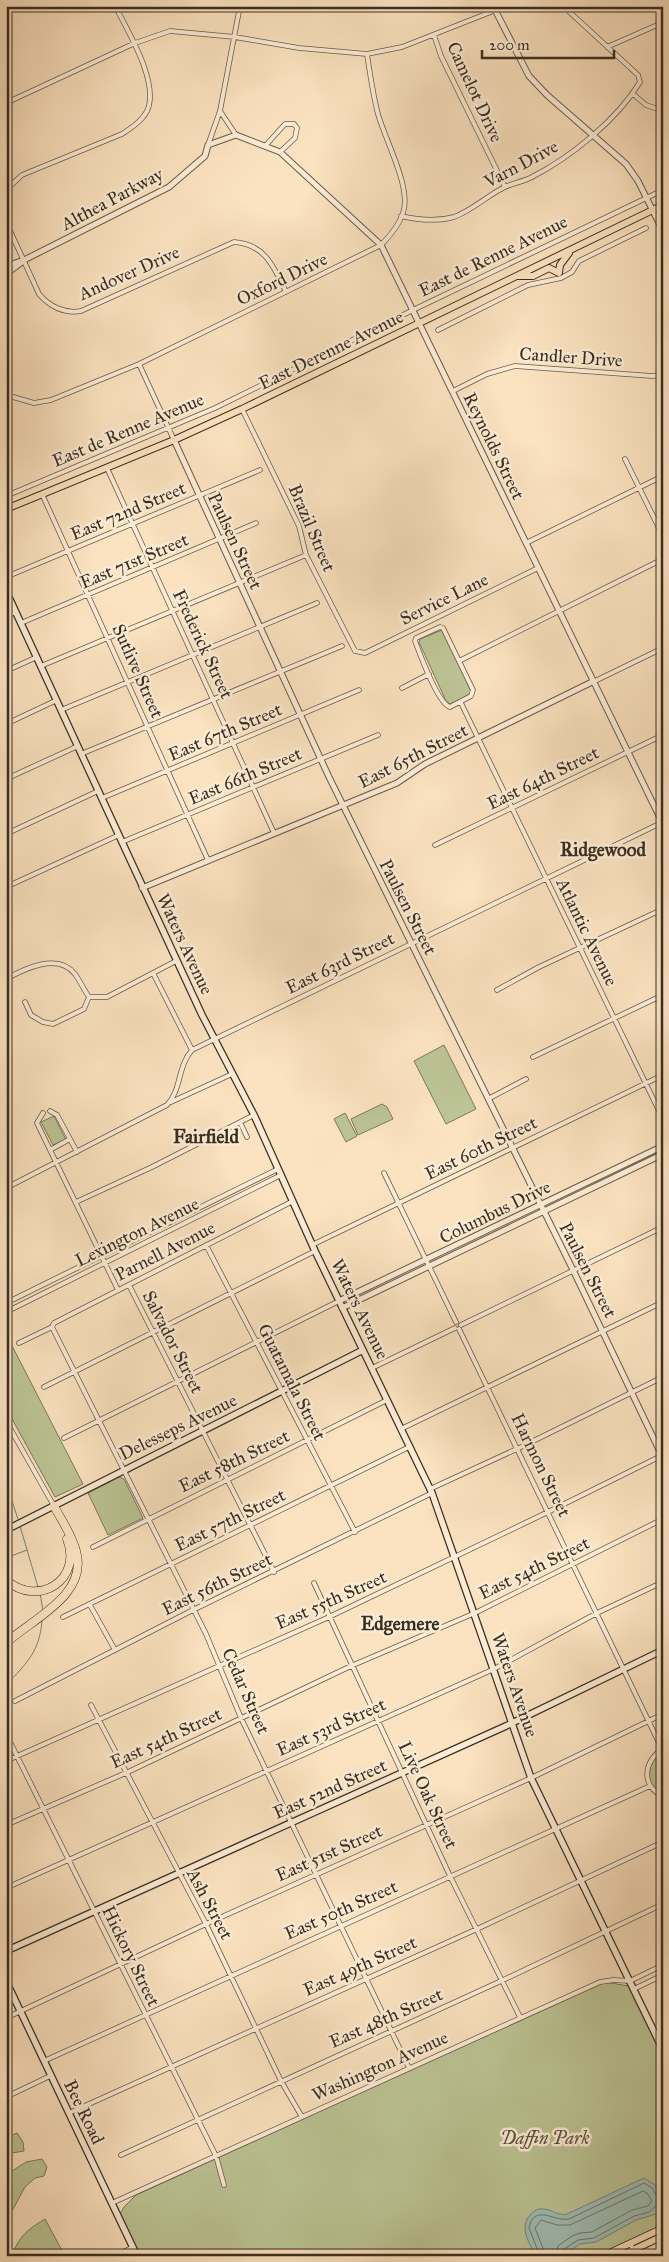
<svg xmlns="http://www.w3.org/2000/svg" width="669" height="2262" font-family="'IM FELL Great Primer',serif">
  <style>
    .green { fill: #bcc495; stroke: #7b795b }
    .water { fill: #9fbdb4; stroke: #778479 }
    .lines { fill: none; stroke-linecap: round; stroke-linejoin: round }
    .shore { stroke: #6c766a; stroke-width: 1 }
    .stream { stroke: #778479; stroke-width: 1 }
    .minor-casing { stroke: #6a5b49; stroke-width: 5.5 }
    .tertiary-casing { stroke: #6a5b49; stroke-width: 7 }
    .secondary-casing { stroke: #3a2e21; stroke-width: 8 }
    .primary-casing { stroke: #3a2e21; stroke-width: 8 }
    .trunk-casing { stroke: #3a2e21; stroke-width: 8 }
    .motorway-casing { stroke: #3a2e21; stroke-width: 9 }
    .minor { stroke: #fcecd6; stroke-width: 4 }
    .tertiary { stroke: #fcecd6; stroke-width: 5 }
    .secondary { stroke: #fcecd6; stroke-width: 5.5 }
    .primary { stroke: #fbe2c0; stroke-width: 6 }
    .trunk { stroke: #fbe2c0; stroke-width: 6 }
    .motorway { stroke: #fbe2c0; stroke-width: 8 }
    .labels { text-anchor: middle; stroke-width: 5; stroke-linejoin: round; paint-order: stroke }
    .street-label { font-size: 18px; fill: #3a2e21; stroke: #fcecd6 }
    .park-label { font-size: 18px; font-style: italic; fill: #5a543e; stroke: #fcecd6 }
    .neighbourhood-label { font-size: 19px; font-weight: bold; fill: #3a2e21; stroke: #fcecd6 }
  </style>
  <rect width="100%" height="100%" fill="#fbe2c0"/>
  <filter id="stains"><feTurbulence type="fractalNoise" baseFrequency=".004" numOctaves="4"/><feColorMatrix values="0 0 0 0 .2 0 0 0 0 .09 0 0 0 0 .02 0 0 0 .5 -.17"/></filter>
  <radialGradient id="worn" r=".72"><stop offset=".6" stop-color="#630" stop-opacity="0"/><stop offset="1" stop-color="#630" stop-opacity=".3"/></radialGradient>
  <path class="green" d="M442,630L471,691V694L450,704L446,701L419,642L420,639Z
    M444,1045L476,1109L446,1124L414,1061Z
    M382,1104L387,1107L393,1119L358,1135L351,1119Z
    M345,1113L357,1136L346,1142L334,1119Z
    M54,1116L66,1140L53,1145L41,1122Z
    M6,1334L83,1484L55,1497L6,1408Z
    M119,1477L124,1479L143,1518L108,1535L88,1493Z
    M663,1749V1796L650,1786L648,1764Z
    M605,1982L629,1986L663,2056V2226L597,2256H140L120,2214L124,2207L136,2195Z
    M17,2133L23,2142L24,2151L12,2153L6,2159V2138Z
    M42,2159L47,2167L44,2176L35,2178L25,2187L6,2222V2175L26,2162Z
    M45,2219L65,2256H12C18,2237 28,2229 45,2219Z"/>
  <path class="water" d="M644,2178L655,2185L662,2197V2207L656,2214L636,2220L596,2242L580,2244L563,2256H536C529,2243 519,2228 530,2215C534,2211 538,2208 544,2209C553,2210 558,2216 567,2214Z"/>
  <g class="lines">
    <path class="shore" d="M540,2256L529,2228C534,2203 554,2222 569,2219L644,2183L652,2188L657,2197L663,2199
      M546,2256L535,2228L541,2220L557,2225H570L643,2191L647,2193L652,2201L648,2206L632,2210L592,2232L580,2233L572,2236L558,2246L555,2256
      M562,2256L563,2250L578,2240L594,2238L634,2216L649,2212L658,2204H663"/>
    <path class="stream" d="M6,1483L19,1522
      M20,1526L38,1587
      M6,1558L27,1550
      M40,1593L43,1611
      M6,1685C27,1663 40,1651 42,1620"/>
    <g class="minor-casing">
      <path id="minor" d="M434,35L441,56L505,187
        M607,47L655,26
        M633,94L646,105L663,111
        M6,103L135,43L170,31L235,37L299,48L367,54L402,47L506,6
        M220,111L236,135
        M208,145L220,111L240,6
        M266,145L285,124H294L297,128L295,138L280,152
        M6,194L8,188L22,175L122,134C131,128 142,121 147,111C160,84 128,31 115,6
        M401,216C418,220 436,222 454,217C471,211 487,196 503,188C512,183 523,182 532,177C571,157 617,120 640,82L638,75L563,6
        M6,222L39,294C49,306 64,314 81,311L234,242C265,244 274,267 286,292
        M438,330L528,285L561,278L572,272L579,261L646,228
        M139,364L174,440
        M453,391L487,374L515,366L652,376L663,375
        M6,395L34,403L51,400L139,364L381,245C390,236 399,225 403,213C412,188 385,140 378,114C373,95 370,74 367,54
        M242,409L299,526L306,555L355,651L365,653L538,568
        M625,459L663,536
        M107,468L274,833
        M42,494L208,860
        M6,496L215,408L413,310L663,190
        M526,543L663,476
        M6,577L260,470
        M6,616L16,612
        M21,623L256,523
        M440,627L443,628L473,690L471,696L450,707C438,704 420,654 415,641L416,638Z
        M459,661L663,559
        M41,666L306,555
        M6,671L37,657
        M593,682L663,648
        M402,688L429,674
        M461,703L663,1119
        M61,710L317,603
        M6,724L57,700
        M81,754L342,646
        M6,779L78,746
        M102,798L359,690
        M6,834L98,791
        M122,842L378,735
        M435,845L663,735
        M6,887L119,835
        M153,973L192,1050
        M6,979C24,969 58,952 75,974C80,981 84,990 89,997
        M497,990L539,967L663,909
        M25,1002L31,1015L43,1022L53,1024L84,1009L89,997H107L176,961
        M533,1057L663,995
        M488,1099L526,1079
        M171,1102L232,1074
        M50,1111L57,1115L77,1152
        M43,1113L37,1123L118,1290
        M240,1122L247,1137
        M50,1150L70,1139
        M384,1173L456,1322
        M6,1188L167,1105C182,1089 177,1067 192,1050L663,822
        M293,1201L54,1323L52,1327L206,1634L241,1718L409,2068
        M76,1202L152,1167L254,1115
        M206,1245L355,1532
        M312,1245L663,1075
        M129,1285L274,1572
        M6,1303L278,1169
        M6,1312L281,1175
        M461,1325L663,1227
        M459,1329L662,1749
        M19,1343L52,1327
        M372,1368L455,1328
        M44,1387L315,1251
        M6,1421L54,1506
        M401,1429L663,1302
        M64,1438L339,1301
        M430,1489L519,1448L663,1377
        M93,1547L387,1400
        M314,1583L450,1876L520,2017
        M90,1605L115,1650
        M63,1617L409,1447
        M15,1701L193,1610L432,1493
        M91,1705L206,1924L281,2081L302,2117
        M9,1740L216,2156L224,2185
        M663,1749C644,1760 640,1786 663,1796
        M6,1761L329,1617L548,1512L663,1455
        M6,1825L128,1772L351,1666L475,1613L663,1519
        M6,1888L494,1669L597,1613L663,1582
        M634,1989L663,1975
        M6,2018L206,1924L531,1778L663,1714
        M44,2061L650,1786
        M6,2097L50,2076
        M69,2113L477,1929L663,1842
        M121,2155L501,1981L663,1904
        M112,2203L600,1982L614,1980L630,1981L663,1965
        M630,2243L636,2256
        M116,2256L133,2247"/>
    </g>
    <g class="tertiary-casing">
      <path id="tertiary" d="M493,6L529,76L547,95L626,164L638,181L663,231
        M6,266L24,260L169,187L205,156L208,145L236,135L280,152L381,245L663,824
        M6,274L22,262
        M174,440L329,777L573,1270L663,1458
        M142,888L397,783L425,764L592,682
        M339,1301L663,1146
        M342,1308L663,1154"/>
    </g>
    <g class="secondary-casing">
      <path id="secondary" d="M6,591L202,1015L254,1115L315,1251L432,1493L531,1778L663,2050
        M6,1530L363,1350
        M6,1951L506,1726L663,1650
        M6,1981L137,2256"/>
    </g>
    <g class="primary-casing">
      <path id="primary" d="M603,2256L663,2228
        M620,2256L663,2236"/>
    </g>
    <g class="trunk-casing">
      <path id="trunk" d="M518,276H533L549,268L559,273L560,265L569,253
        M6,509L174,440L242,409L663,205"/>
    </g>
    <g class="motorway-casing">
      <path id="motorway" d="M6,1580C38,1608 83,1580 67,1539
        M6,1643C32,1619 89,1595 76,1551C72,1535 62,1521 54,1506"/>
    </g>
    <use href="#minor" class="minor"/>
    <use href="#tertiary" class="tertiary"/>
    <use href="#secondary" class="secondary"/>
    <use href="#primary" class="primary"/>
    <use href="#trunk" class="trunk"/>
    <use href="#motorway" class="motorway"/>
  </g>
  <g class="labels">
    <g class="street-label">
      <text transform="translate(475 92) rotate(65)" y="6">Camelot Drive</text>
      <text transform="translate(521 164) rotate(-28)" y="6">Varn Drive</text>
      <text transform="translate(112 199) rotate(-28)" y="6">Althea Parkway</text>
      <text transform="translate(493 256) rotate(-26)" y="6">East de Renne Avenue</text>
      <text transform="translate(129 273) rotate(-24)" y="6">Andover Drive</text>
      <text transform="translate(282 279) rotate(-26)" y="6">Oxford Drive</text>
      <text transform="translate(331 350) rotate(-26)" y="6">East Derenne Avenue</text>
      <text transform="translate(571 357) rotate(4)" y="6">Candler Drive</text>
      <text transform="translate(128 430) rotate(-23)" y="6">East de Renne Avenue</text>
      <text transform="translate(494 446) rotate(64)" y="6">Reynolds Street</text>
      <text transform="translate(128 511) rotate(-23)" y="6">East 72nd Street</text>
      <text transform="translate(312 528) rotate(67)" y="6">Brazil Street</text>
      <text transform="translate(235 541) rotate(65)" y="6">Paulsen Street</text>
      <text transform="translate(134 561) rotate(-23)" y="6">East 71st Street</text>
      <text transform="translate(444 599) rotate(-26)" y="6">Service Lane</text>
      <text transform="translate(203 644) rotate(65)" y="6">Frederick Street</text>
      <text transform="translate(138 671) rotate(66)" y="6">Sutlive Street</text>
      <text transform="translate(225 732) rotate(-23)" y="6">East 67th Street</text>
      <text transform="translate(413 756) rotate(-27)" y="6">East 65th Street</text>
      <text transform="translate(245 776) rotate(-23)" y="6">East 66th Street</text>
      <text transform="translate(543 778) rotate(-26)" y="6">East 64th Street</text>
      <text transform="translate(408 907) rotate(63)" y="6">Paulsen Street</text>
      <text transform="translate(587 932) rotate(64)" y="6">Atlantic Avenue</text>
      <text transform="translate(185 944) rotate(65)" y="6">Waters Avenue</text>
      <text transform="translate(340 963) rotate(-26)" y="6">East 63rd Street</text>
      <text transform="translate(481 1148) rotate(-26)" y="6">East 60th Street</text>
      <text transform="translate(495 1212) rotate(-26)" y="6">Columbus Drive</text>
      <text transform="translate(137 1232) rotate(-26)" y="6">Lexington Avenue</text>
      <text transform="translate(165 1251) rotate(-27)" y="6">Parnell Avenue</text>
      <text transform="translate(588 1270) rotate(63)" y="6">Paulsen Street</text>
      <text transform="translate(360 1309) rotate(64)" y="6">Waters Avenue</text>
      <text transform="translate(173 1342) rotate(63)" y="6">Salvador Street</text>
      <text transform="translate(292 1382) rotate(63)" y="6">Guatamala Street</text>
      <text transform="translate(178 1427) rotate(-26)" y="6">Delesseps Avenue</text>
      <text transform="translate(234 1461) rotate(-26)" y="6">East 58th Street</text>
      <text transform="translate(541 1465) rotate(64)" y="6">Harmon Street</text>
      <text transform="translate(230 1520) rotate(-26)" y="6">East 57th Street</text>
      <text transform="translate(534 1568) rotate(-26)" y="6">East 54th Street</text>
      <text transform="translate(217 1584) rotate(-26)" y="6">East 56th Street</text>
      <text transform="translate(331 1600) rotate(-24)" y="6">East 55th Street</text>
      <text transform="translate(515 1685) rotate(71)" y="6">Waters Avenue</text>
      <text transform="translate(246 1691) rotate(66)" y="6">Cedar Street</text>
      <text transform="translate(331 1727) rotate(-24)" y="6">East 53rd Street</text>
      <text transform="translate(166 1738) rotate(-25)" y="6">East 54th Street</text>
      <text transform="translate(330 1789) rotate(-24)" y="6">East 52nd Street</text>
      <text transform="translate(428 1795) rotate(65)" y="6">Live Oak Street</text>
      <text transform="translate(329 1853) rotate(-24)" y="6">East 51st Street</text>
      <text transform="translate(210 1904) rotate(62)" y="6">Ash Street</text>
      <text transform="translate(341 1910) rotate(-24)" y="6">East 50th Street</text>
      <text transform="translate(131 1956) rotate(64)" y="6">Hickory Street</text>
      <text transform="translate(360 1966) rotate(-24)" y="6">East 49th Street</text>
      <text transform="translate(386 2018) rotate(-24)" y="6">East 48th Street</text>
      <text transform="translate(380 2066) rotate(-24)" y="6">Washington Avenue</text>
      <text transform="translate(84 2112) rotate(64)" y="6">Bee Road</text>
    </g>
    <g class="park-label">
      <text x="545" y="2144">Daffin Park</text>
    </g>
    <g class="neighbourhood-label">
      <text x="603" y="856">Ridgewood</text>
      <text x="206" y="1143">Fairfield</text>
      <text x="400" y="1630">Edgemere</text>
    </g>
  </g>
  <rect width="669" height="2262" fill="none" stroke="#fbe2c0" stroke-width="25"/>
  <rect x="8" y="8" width="654" height="2247" fill="none" stroke="#3a2e21" stroke-width="2.5"/>
  <rect x="12" y="12" width="644" height="2237" fill="none" stroke="#3a2e21"/>
  <path d="M482 50v8h132v-8" fill="none" stroke="#3a2e21" stroke-width="2.5"/>
  <text x="489" y="50" font-size="15" fill="#3a2e21" stroke="#fcecd6" stroke-width="4" paint-order="stroke">200 m</text>
  <rect width="100%" height="100%" filter="url(#stains)"/>
  <rect width="100%" height="100%" fill="url(#worn)"/>
</svg>
